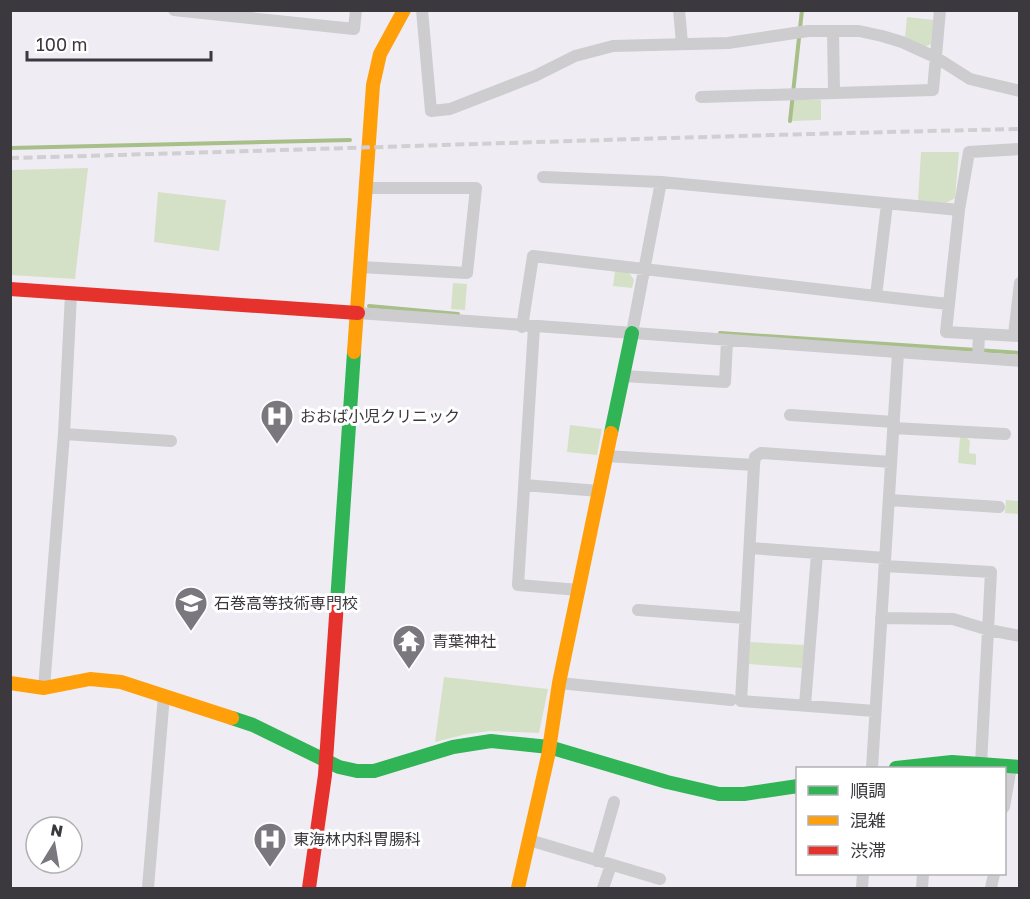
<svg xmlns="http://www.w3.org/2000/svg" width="1030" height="899" font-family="'Golos Text','Noto Sans JP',sans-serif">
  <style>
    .green { fill: #d5e1c6 }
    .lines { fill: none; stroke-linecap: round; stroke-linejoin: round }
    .stream { stroke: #a8bf89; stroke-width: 4 }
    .street { stroke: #cdccce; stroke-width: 12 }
    .fast { stroke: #30b455; stroke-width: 14 }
    .slow { stroke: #ff9f0a; stroke-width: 14 }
    .jam { stroke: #e5322d; stroke-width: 14 }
    .rail { stroke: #d0cfd1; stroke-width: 4; stroke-dasharray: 9 4.5; stroke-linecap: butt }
    .labels { text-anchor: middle; stroke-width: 6; stroke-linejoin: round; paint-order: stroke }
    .poi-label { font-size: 16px; fill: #3b393e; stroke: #fff; text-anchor: start }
  </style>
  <rect width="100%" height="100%" fill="#f0ecf4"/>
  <path class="green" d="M907,17L934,20L931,44L925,47L905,37Z
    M793,100H821V120L792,121Z
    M921,152H959L955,198L946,203L918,201Z
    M88,168L75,279L11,275V170Z
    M158,192L226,200L219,251L154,242Z
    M615,270L628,271L634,280L632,288L613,286Z
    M453,283L467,284L465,310L451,309Z
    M570,425L602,429L597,455L567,452Z
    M960,437H966L970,441L969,453L976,454V465L958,463Z
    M1006,500L1019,501V514L1005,513Z
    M750,642L804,645L802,668L749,664Z
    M444,677L548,689L539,733L490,731L467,734L435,742Z"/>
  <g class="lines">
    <path class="stream" d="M790,121L802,10
      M10,148L350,140
      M369,306L458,314
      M720,333L1020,353"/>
    <path class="street" d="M174,10L354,29L356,10
      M422,10L431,111L450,109L535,76L575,56L613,46L728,43L808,31H859L882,36L902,42L937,58L970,79L1020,91
      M679,10L682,43
      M833,31L834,92
      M701,97L933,90L940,10
      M1020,149L969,152L959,210L946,332L1020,336
      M543,177L661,182L632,333
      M661,182L959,210
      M887,204L876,296L948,304
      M361,267L467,273L476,188H366
      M358,313L1020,361
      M522,327L533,256L876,296
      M534,327L518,585L579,590
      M1014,335L1020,283
      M978,358L979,334
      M623,376L725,382L727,341
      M790,415L894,422
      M893,428L1005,434
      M64,434L171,441
      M606,456L754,465
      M524,485L599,491
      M889,500L999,507
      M750,548L885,558
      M885,566L991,572L981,764
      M638,610L745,618
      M881,618L953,619L989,630L1020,636
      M559,683L731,700
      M44,688L64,434L71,294
      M805,705L817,554
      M875,711L741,701L754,465L755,457L761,453L891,462
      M872,768L898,353
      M1004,807L1011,767
      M529,840L660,879
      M597,861L614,802
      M148,888L164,695
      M603,888L611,865
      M862,888L863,874
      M922,888L923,874
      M991,888L994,874"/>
    <path class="fast" d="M611,433L632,333
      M337,602L354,352
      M232,718L253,725L339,767L357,771H374L453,747L491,741L549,747L667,782L719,794H744L798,786
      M896,768L952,762L1020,767"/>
    <path class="slow" d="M354,352L373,85L380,54L404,10
      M10,683L44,688L90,679L121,682L232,718
      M518,888L548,756L559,683L611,433"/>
    <path class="jam" d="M10,289L358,313
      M309,888L325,775L337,602"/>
    <path class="rail" d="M10,158C347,149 683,136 1020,129"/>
  </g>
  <defs>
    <g id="hospital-pin" transform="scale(1.725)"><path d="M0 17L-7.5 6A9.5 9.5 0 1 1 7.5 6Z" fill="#7a787e" stroke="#fff"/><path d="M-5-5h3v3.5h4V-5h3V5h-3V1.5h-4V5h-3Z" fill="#fff"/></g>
    <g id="university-pin" transform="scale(1.725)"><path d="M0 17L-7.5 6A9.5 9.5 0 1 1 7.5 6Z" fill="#7a787e" stroke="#fff"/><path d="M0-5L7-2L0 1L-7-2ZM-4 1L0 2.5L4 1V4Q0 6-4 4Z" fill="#fff"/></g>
    <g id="temple-pin" transform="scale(1.725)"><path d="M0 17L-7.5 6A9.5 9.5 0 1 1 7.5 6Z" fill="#7a787e" stroke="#fff"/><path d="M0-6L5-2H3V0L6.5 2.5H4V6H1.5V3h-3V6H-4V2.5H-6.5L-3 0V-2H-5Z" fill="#fff"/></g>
  </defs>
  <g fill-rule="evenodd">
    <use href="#hospital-pin" x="277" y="416"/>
    <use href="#university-pin" x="191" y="603"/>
    <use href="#temple-pin" x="409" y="641"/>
    <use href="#hospital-pin" x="270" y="839"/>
  </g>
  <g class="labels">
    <g class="poi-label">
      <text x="300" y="422">おおば小児クリニック</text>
      <text x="214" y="609">石巻高等技術専門校</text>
      <text x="432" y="647">青葉神社</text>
      <text x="293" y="845">東海林内科胃腸科</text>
    </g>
  </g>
  <rect width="1030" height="899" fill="none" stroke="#3b393e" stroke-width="24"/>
  <rect x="796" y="767" width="210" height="108" fill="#ffffff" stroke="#b1b0b2" stroke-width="1.5"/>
  <rect x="808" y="786" width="30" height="9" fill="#30b455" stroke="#b1b0b2" stroke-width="1.5"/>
  <text x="850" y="797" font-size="18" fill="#3b393e">順調</text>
  <rect x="808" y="816" width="30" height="9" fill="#ff9f0a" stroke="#b1b0b2" stroke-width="1.5"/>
  <text x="850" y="827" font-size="18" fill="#3b393e">混雑</text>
  <rect x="808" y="846" width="30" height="9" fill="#e5322d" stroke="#b1b0b2" stroke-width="1.5"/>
  <text x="850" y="857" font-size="18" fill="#3b393e">渋滞</text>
  <g transform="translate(54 845) rotate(11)"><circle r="28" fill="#ffffff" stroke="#b1b0b2" stroke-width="1.5"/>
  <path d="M0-4.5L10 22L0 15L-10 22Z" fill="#7a787e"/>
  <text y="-9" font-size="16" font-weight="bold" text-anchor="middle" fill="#3b393e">N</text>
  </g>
  <path d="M27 51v9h184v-9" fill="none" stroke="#3b393e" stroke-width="3"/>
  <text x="36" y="51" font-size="18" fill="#3b393e" stroke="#ffffff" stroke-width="4.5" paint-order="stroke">100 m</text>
</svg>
